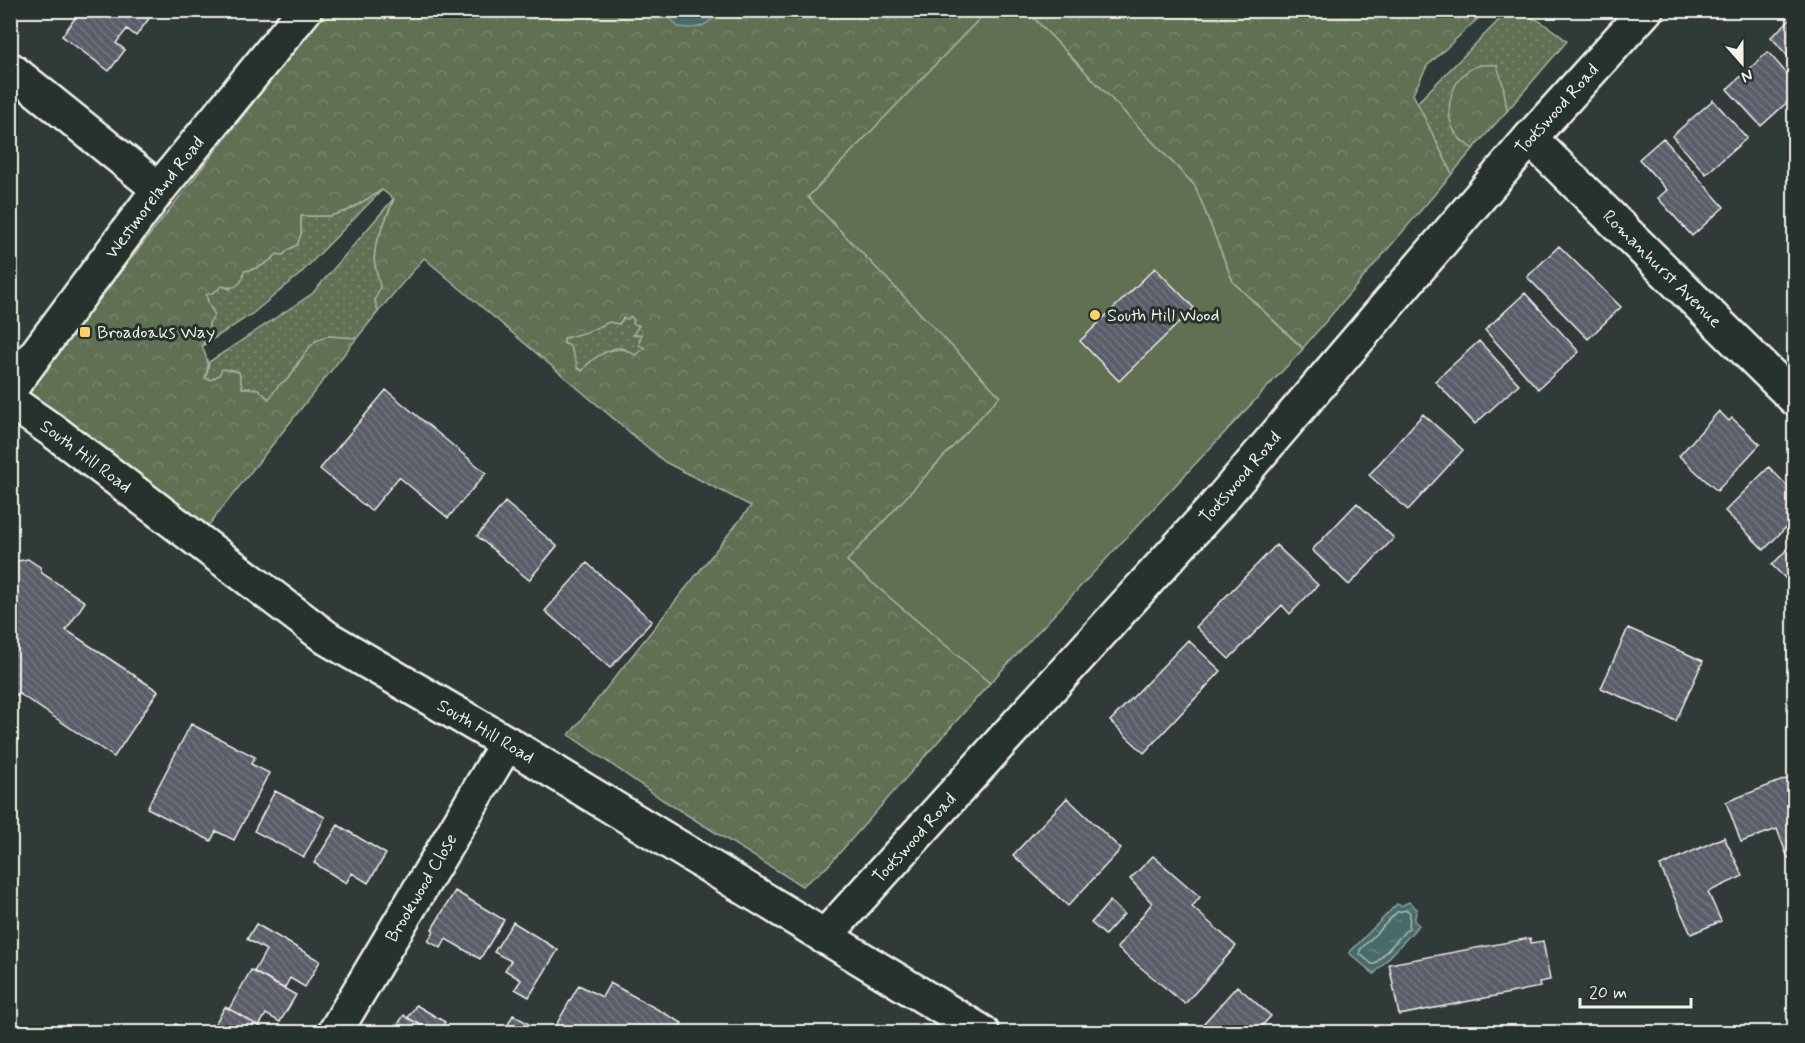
<svg xmlns="http://www.w3.org/2000/svg" width="1805" height="1043" font-family="Mynerve,sans-serif">
  <style>
    .grass { fill: url(#grass-dots); stroke: #aab09e; stroke-width: 1.5 }
    .forest { fill: url(#forest-crowns); stroke: #aab09e; stroke-width: 1.5; fill-rule: evenodd }
    .pitch { fill: #5f7053; stroke: #aab09e; stroke-width: 1.5 }
    .water { fill: url(#water-ripples); stroke: #8ca19d; stroke-width: 1.5 }
    .lines { fill: none; stroke-linecap: round; stroke-linejoin: round }
    .shore { stroke: #afbbb6; stroke-width: 1.5 }
    .building { fill: url(#building-back-hatch); stroke: #f4f1e8; stroke-width: 1.5 }
    .minor-casing { stroke: #f4f1e8; stroke-width: 38 }
    .major-casing { stroke: #f4f1e8; stroke-width: 38 }
    .minor { stroke: #26332d; stroke-width: 33 }
    .major { stroke: #26332d; stroke-width: 33 }
    .poi-dot { fill: #ffd166; stroke: #26332d; stroke-width: 2 }
    .labels { text-anchor: middle; stroke-width: 6; stroke-linejoin: round; paint-order: stroke }
    .street-label { font-size: 18px; fill: #f4f1e8; stroke: #26332d }
    .poi-label { font-size: 18px; fill: #f4f1e8; stroke: #26332d; text-anchor: start }
  </style>
  <defs>
    <pattern id="grass-dots" width="8" height="8" patternUnits="userSpaceOnUse" patternTransform="scale(1.5)"><rect width="8" height="8" fill="#5f7053"/><path d="M2 2h.1M6 6h.1" fill="none" stroke="#77856c" stroke-width="1.8" stroke-linecap="round"/></pattern>
    <pattern id="forest-crowns" width="20" height="18" patternUnits="userSpaceOnUse" patternTransform="scale(1.5)"><rect width="20" height="18" fill="#5f7053"/><path d="M2 6a3 3 0 1 1 6 0M12 15a3 3 0 1 1 6 0" fill="none" stroke="#77856c"/></pattern>
    <pattern id="water-ripples" width="26" height="14" patternUnits="userSpaceOnUse" patternTransform="scale(1.5)"><rect width="26" height="14" fill="#476b6b"/><path d="M2 4q2-2 4 0t4 0M15 11q2-2 4 0t4 0" fill="none" stroke="#628180"/></pattern>
    <pattern id="building-back-hatch" width="6" height="6" patternUnits="userSpaceOnUse" patternTransform="scale(1.5)"><rect width="6" height="6" fill="#5a5c69"/><path d="M-1 5l2 2M0 0l6 6M5-1l2 2" fill="none" stroke="#72747e"/></pattern>
  </defs>
  <rect width="100%" height="100%" fill="#303b39"/>
  <filter id="ink" filterUnits="userSpaceOnUse"><feTurbulence type="fractalNoise" baseFrequency=".0167" numOctaves="2"/><feDisplacementMap in="SourceGraphic" scale="12" xChannelSelector="R" yChannelSelector="G"/><feConvolveMatrix kernelMatrix="1 2 1 2 8 2 1 2 1" color-interpolation-filters="sRGB"/></filter>
  <g filter="url(#ink)">
    <path class="grass" d="M1508,11C1529,11 1551,28 1567,41L1507,111L1503,85L1455,133L1473,149L1452,174L1417,103Z
      M382,190L298,276L252,314L202,346C212,331 210,311 206,294L214,292L222,286L230,289L244,271C258,269 267,264 277,254L283,255L289,249L297,245L301,234V216H330L349,210Z
      M394,198L376,244L374,260L381,287L375,300L378,312L357,338L328,336L298,362L290,377L278,386L270,400L258,389L242,388L239,372L230,369L211,380L205,378L208,370L209,362L312,294Z
      M630,316L639,324L634,335L641,334L646,348L635,355C631,353 625,349 621,348C611,346 588,363 582,371L577,368L574,357L571,354L569,345L564,344V338L587,332L609,322L619,324L624,318Z"/>
    <path class="forest" d="M325,11H987L808,197L1000,396L847,561L990,683L827,867L802,886L663,800L569,735L751,506L665,462L424,258L378,312L375,300L380,287L374,260L376,244L394,199L382,190L349,210L330,216H301V234L297,245L289,249L283,255L277,254C267,264 258,269 244,271C243,285 235,290 222,286L214,292L206,295L209,305L215,315L209,323V332L202,346C207,358 210,365 205,378L211,380L219,375L222,369L239,372L242,388L258,389L269,399L278,386L290,377L306,351L316,341L328,336L357,338L208,526L26,393ZM630,316L634,320L633,324L639,325L633,335L641,334L639,345L645,348L635,355C618,341 594,355 582,371L577,368C578,362 572,351 569,345L564,344V338L587,332L609,322L619,324L623,318L628,319Z
      M1027,11H1486L1427,66L1413,94L1452,174L1303,348L1233,282L1195,186Z
      M1497,65L1503,85L1507,111L1473,149C1468,145 1460,140 1456,134C1441,112 1452,73 1478,66C1483,64 1491,65 1497,65Z"/>
    <path class="pitch" d="M987,11H1027L1195,186L1233,282L1303,349L990,683L847,561L1000,396L808,197Z"/>
    <path class="water" d="M671,11V10L721,11C706,26 701,30 678,27L671,19Z
      M1409,902L1417,909L1414,921L1419,925L1374,974L1349,953L1397,904L1401,906Z"/>
    <g class="lines">
      <path class="shore" d="M1407,910L1410,913L1409,927L1375,964H1372L1360,954V950L1397,912Z"/>
    </g>
    <path class="building" d="M81,10H151L154,12L136,36L127,29L116,43L125,50L109,71L62,36Z
      M1794,16V63L1771,37Z
      M1768,52L1794,82V96L1761,126L1727,89Z
      M1713,100L1747,138L1706,174L1672,136Z
      M1663,138L1724,207L1692,236L1658,198L1667,190L1639,159Z
      M1559,246L1621,307L1588,339L1527,277Z
      M1155,268L1194,308L1119,381L1080,341Z
      M1525,293L1579,352L1538,389L1485,330Z
      M1479,341L1519,384L1475,424L1435,381Z
      M386,390L486,473L448,518L399,477L371,511L320,469Z
      M1719,411L1729,421L1732,418L1760,444L1717,491L1679,456Z
      M1423,414L1463,450L1408,510L1369,475Z
      M1769,467L1794,493V519L1764,550L1725,511Z
      M505,502L557,546L529,580L477,536Z
      M1357,503L1394,538L1349,585L1312,550Z
      M1794,542V587L1772,565Z
      M1276,545L1318,585L1290,614L1282,605L1229,659L1196,627Z
      M28,559L40,567L42,573L85,602L66,630L158,691L114,757L18,693L10,704V566L13,562Z
      M587,563L652,621L610,668L545,611Z
      M1628,628L1703,661L1676,721L1601,688Z
      M1188,640L1221,671L1144,753L1110,721Z
      M191,724L255,757L251,764L269,773L234,840L216,831L211,841L147,808Z
      M1791,777L1794,786V856L1788,858L1777,829L1741,842L1726,802Z
      M275,791L325,817L304,857L254,831Z
      M1067,798L1121,849L1068,906L1013,855Z
      M338,825L386,854L368,883L352,873L346,883L314,863Z
      M1724,837L1743,876L1708,892L1721,921L1691,934L1660,866Z
      M1153,856L1200,897L1192,907L1236,946L1185,1004L1117,948L1152,903L1130,879Z
      M455,891L504,920L480,959L446,939L441,948L428,941L434,931L432,929Z
      M1110,901L1124,914L1105,935L1091,923Z
      M513,922L558,950L529,997L515,989L521,980L505,970L511,961L494,952Z
      M256,924L320,961L305,987L290,978L284,989L254,972L266,950L247,939Z
      M1530,938L1531,943L1543,941L1550,980L1539,982L1540,987L1399,1015L1389,964Z
      M251,970L296,995L280,1022L266,1014L259,1026L229,1009Z
      M610,983L682,1023L676,1032H552L579,985L602,997Z
      M1237,986L1271,1016L1256,1032H1214L1204,1023Z
      M416,1005L445,1022L439,1032H434L408,1018Z
      M225,1007L229,1009L270,1032H210Z
      M404,1015L408,1018L434,1032H393Z
      M513,1015L529,1024L525,1032H504Z
      M176,1024L192,1032H171Z"/>
    <g class="lines">
      <g class="minor-casing">
        <g id="minor">
          <path d="M10,69L159,189"/>
          <path id="s1" d="M1530,138L1794,398"/>
          <path id="s2" d="M10,401L56,433L327,638L507,743L982,1032"/>
          <path id="s3" d="M824,937L1212,510L1530,138L1646,10"/>
          <path id="s4" d="M335,1032L507,743"/>
        </g>
      </g>
      <g class="major-casing">
        <g id="major">
          <path id="s5" d="M10,389L159,189L305,10"/>
        </g>
      </g>
      <use href="#minor" class="minor"/>
      <use href="#major" class="major"/>
    </g>
  </g>
  <g class="poi-dot">
    <circle cx="1095" cy="315" r="6"/>
    <rect x="79" y="326" width="12" height="12" rx="3"/>
  </g>
  <g class="labels">
    <g class="street-label">
      <text dy="6" stroke="none"><textPath href="#s3" startOffset="1106">Tootswood Road</textPath></text>
      <text dy="6" stroke="none"><textPath href="#s5" startOffset="240">Westmoreland Road</textPath></text>
      <text dy="6" stroke="none"><textPath href="#s1" startOffset="186">Romanhurst Avenue</textPath></text>
      <text dy="6" stroke="none"><textPath href="#s2" startOffset="94">South Hill Road</textPath></text>
      <text dy="6" stroke="none"><textPath href="#s3" startOffset="620">Tootswood Road</textPath></text>
      <text dy="6" stroke="none"><textPath href="#s2" startOffset="580">South Hill Road</textPath></text>
      <text dy="6" stroke="none"><textPath href="#s3" startOffset="134">Tootswood Road</textPath></text>
      <text dy="6" stroke="none"><textPath href="#s4" startOffset="168">Brookwood Close</textPath></text>
    </g>
    <g class="poi-label">
      <text x="1107" y="321">South Hill Wood</text>
      <text x="97" y="338">Broadoaks Way</text>
    </g>
  </g>
  <rect width="1805" height="1043" fill="none" stroke="#26332d" stroke-width="36"/>
  <rect x="18" y="18" width="1769" height="1007" fill="none" stroke="#f4f1e8" stroke-width="2" filter="url(#ink)"/>
  <g transform="translate(1742 63) rotate(159)" stroke="#26332d" stroke-width="4.5" paint-order="stroke">
  <path d="M0-4.5L10 22L0 15L-10 22Z" fill="#f4f1e8"/>
  <text y="-9" font-size="16" font-weight="bold" text-anchor="middle" fill="#f4f1e8">N</text>
  </g>
  <path d="M1580 998v9h111v-9" fill="none" stroke="#f4f1e8" stroke-width="3"/>
  <text x="1589" y="998" font-size="18" fill="#f4f1e8" stroke="#26332d" stroke-width="4.5" paint-order="stroke">20 m</text>
</svg>
